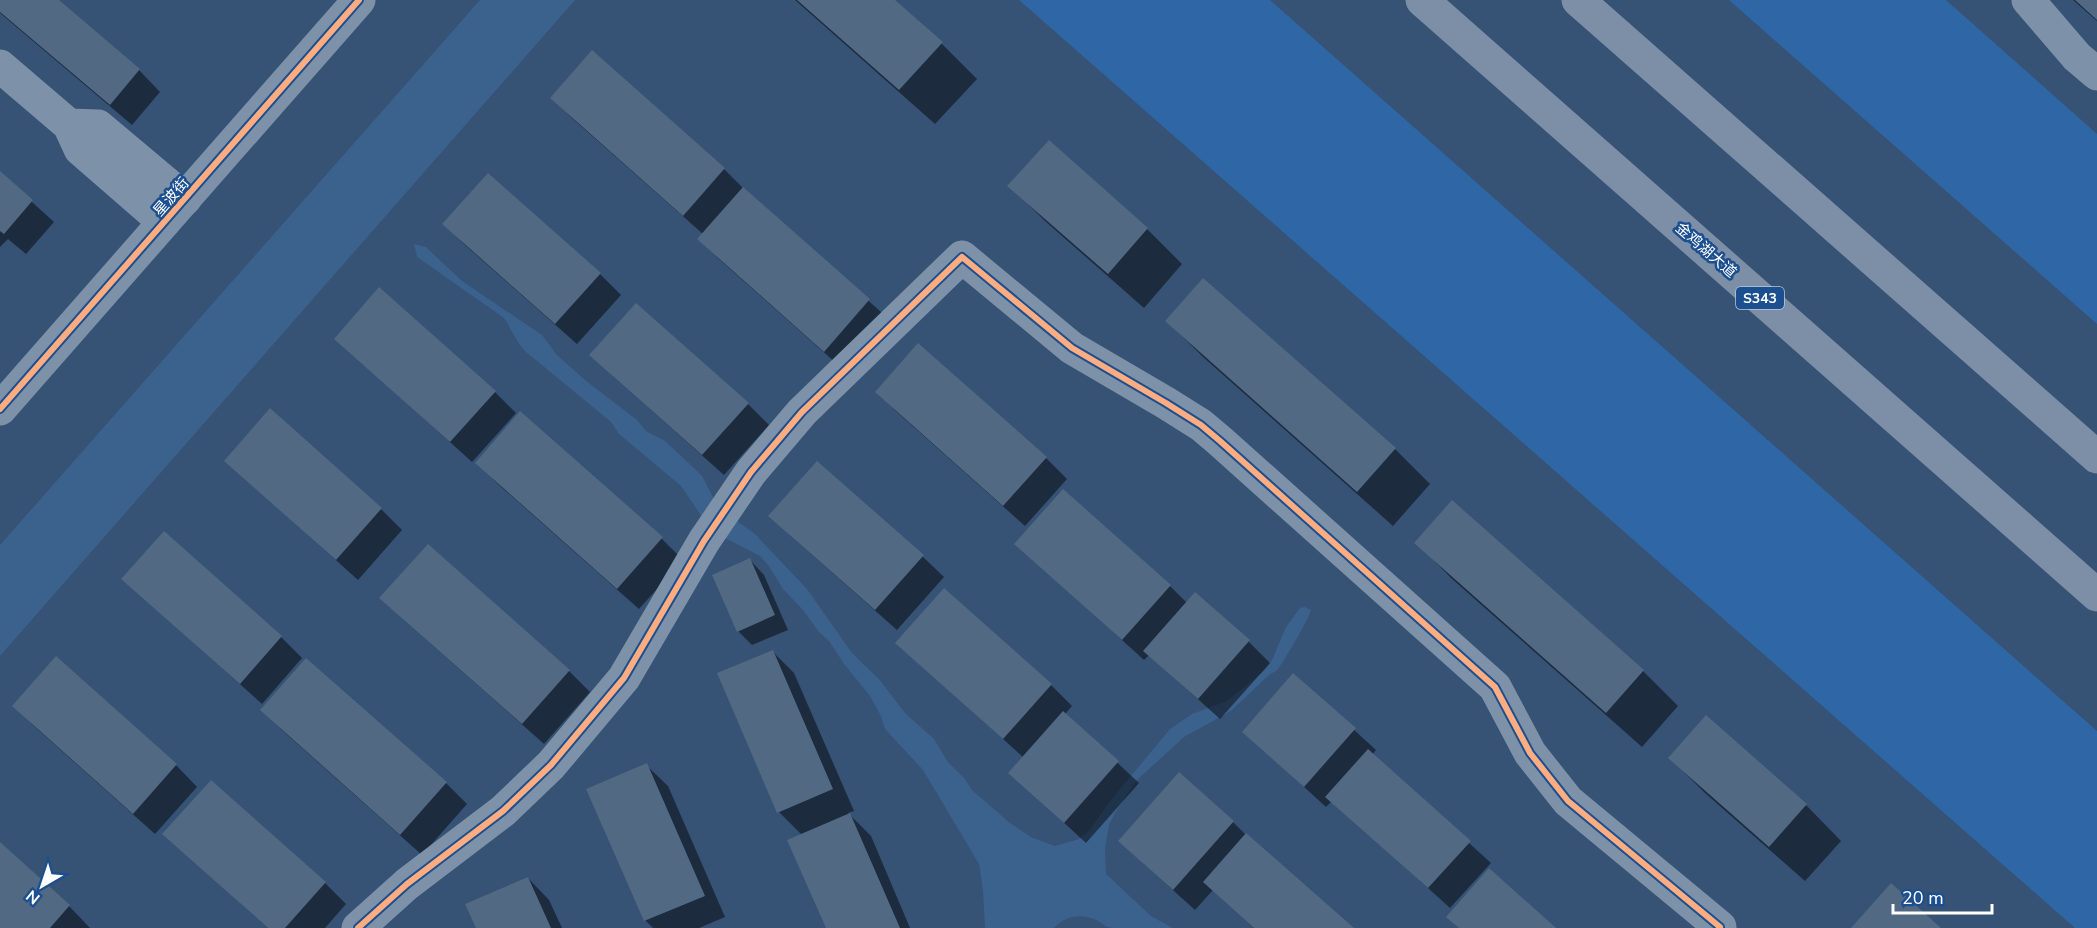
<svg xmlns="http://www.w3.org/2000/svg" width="2097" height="928" font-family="'Nunito Sans','Noto Sans SC',sans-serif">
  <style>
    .green { fill: #2f66a5 }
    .water { fill: #3b618d }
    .shadow { fill: #0007 }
    .building { fill: #526984 }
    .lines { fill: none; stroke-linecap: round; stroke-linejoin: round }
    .minor { stroke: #7d92a8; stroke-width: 33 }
    .tertiary { stroke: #7d92a8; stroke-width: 33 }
    .primary { stroke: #7d8ea7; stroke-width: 33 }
    .cycleway-casing { stroke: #1b4f8f; stroke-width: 10 }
    .cycleway { stroke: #ffac80; stroke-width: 6 }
    .labels { text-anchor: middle; stroke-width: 5; stroke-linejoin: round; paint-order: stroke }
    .shield { fill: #1b4f8f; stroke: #bbcadd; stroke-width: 1.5 }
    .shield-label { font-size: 14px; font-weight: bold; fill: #fff }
    .street-label { font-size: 15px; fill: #fff; stroke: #1b4f8f }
  </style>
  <rect width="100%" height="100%" fill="#365274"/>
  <path class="green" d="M1019,0H1270L2097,731V928H2075Z
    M1729,0H1946L2097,134V324Z"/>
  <path class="water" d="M480,0H575L0,656V545Z
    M414,244L426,247L462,281L542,335L557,355L585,380L637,420L646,431L665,441L693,467L702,476L714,499L733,518L755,534L807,589L852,653L879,679L905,713L934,739L948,762L965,779L972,790L1010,823L1031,837L1055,846L1079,839L1089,831L1111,800L1170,729L1192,714L1227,701L1264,671L1272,660L1286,627L1300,608L1305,607L1311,610C1310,617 1283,664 1277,670C1275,672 1272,673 1269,675L1231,711L1184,737L1136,781L1115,813L1109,825L1105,849L1106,874L1151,916L1173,928C1153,928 1132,928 1112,928C1108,928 1104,925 1100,922C1084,913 1067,914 1054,928H985L983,891L979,864L923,770L885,729L881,716L870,696L844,664L829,641L819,632L802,609L783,589L768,565L760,556L725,538L704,520L681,486L619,434L611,422L526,352C516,342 512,330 504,318L417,257Z"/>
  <path class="shadow" d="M0,0H56L139,70L160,92L132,125L0,13Z
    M795,0H893L941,43L977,79L935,124Z
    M2073,0H2097V21Z
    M552,98L724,169L745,190L891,321L846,372L720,260L699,239L703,234L573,119Z
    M1049,142L1147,229L1182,264L1144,308L1045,221L1010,186Z
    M0,173L54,222L26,254L8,239L0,247Z
    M444,224L600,274L621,295L577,344L465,245Z
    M1167,321L1395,449L1430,484L1393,526L1202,356Z
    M336,339L495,392L516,413L472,462Z
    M591,355L748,404L769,425L724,475L613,376Z
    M877,392L1046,458L1067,479L1025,526L898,413Z
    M521,414L662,539L683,560L639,609L498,484L477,463Z
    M226,461L381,509L402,530L358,580Z
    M771,516L922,556L944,577L897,630L792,537Z
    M1416,542L1643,671L1678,706L1642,747L1451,578Z
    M1016,544L1170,586L1187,603L1249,642L1270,663L1220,719L1149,655L1144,660Z
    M750,560L764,575L788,630L752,645L738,631Z
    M123,579L281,637L302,658L262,704Z
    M382,598L569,671L590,692L544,744L403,619Z
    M897,643L1051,685L1072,706L1065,714L1139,783L1086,843L1010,773L1024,758Z
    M772,651L794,673L854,811L848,813L871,836L910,928H827L802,835L779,812L719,674Z
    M307,660L446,783L467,804L422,855L283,731L262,710Z
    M1294,675L1376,750L1372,755L1491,863L1450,908L1332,801L1326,807L1244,732Z
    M14,706L176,765L197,787L155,834L35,727Z
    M1706,717L1806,805L1841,841L1805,881L1705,793L1670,758Z
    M646,765L668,786L725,917L699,928H653L645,920L588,789Z
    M1233,822L1250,839L1351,928H1254L1213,890L1195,910L1142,862Z
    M164,834L325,883L346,904L325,928H268Z
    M0,844L69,906L90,928H0Z
    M528,878L549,900L562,928H477Z"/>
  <path class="building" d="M0,0H59L140,69L110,105L0,12Z
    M797,0H895L943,42L899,90Z
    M2075,0H2097V20Z
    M592,50L725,168L683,216L550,98Z
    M1049,140L1148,228L1108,274L1007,186Z
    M0,171L33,200L4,234L0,231Z
    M488,173L601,273L555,324L442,224Z
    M743,187L870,299L824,352L697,239Z
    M1203,278L1396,448L1357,492L1165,321Z
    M379,287L496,391L450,442L334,339Z
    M636,303L749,403L702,455L589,355Z
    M918,343L1047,457L1003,506L875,392Z
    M270,408L382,508L336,560L224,461Z
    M520,411L663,537L617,589L475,463Z
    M817,461L924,555L875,610L768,516Z
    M1063,489L1171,585L1122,640L1014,544Z
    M1452,500L1644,670L1606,713L1414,543Z
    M164,531L282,636L240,684L121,579Z
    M428,544L570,670L522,724L379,598Z
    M750,558L775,615L737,632L712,575Z
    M944,588L1052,684L1003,739L895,643Z
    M1195,592L1250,640L1198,699L1143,651Z
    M773,650L833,789L777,813L717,673Z
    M56,656L177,764L133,814L12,706Z
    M306,658L447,782L400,835L260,710Z
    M1293,673L1356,728L1304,787L1242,732Z
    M1063,711L1119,761L1064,823L1008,773Z
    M1706,715L1807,804L1769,847L1668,758Z
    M1368,749L1471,841L1428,888L1325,797Z
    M647,763L705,896L644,921L586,789Z
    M1179,772L1234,821L1173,890L1118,841Z
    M211,780L326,882L285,928H268L162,834Z
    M850,813L900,928H826L787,840Z
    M1246,833L1354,928H1254L1203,882Z
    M0,842L70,905L50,928H0Z
    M1489,868L1556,928H1459L1446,917Z
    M528,877L551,928H476L465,904Z
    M1891,883L1941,928H1851Z"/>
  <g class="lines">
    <path class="minor" d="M2028,0L2077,57L2097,74
      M0,66L69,125
      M164,222L80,149L69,125L98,126L185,199
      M358,928L407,884L503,811L551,765L624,678L704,541L751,472L802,412L962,257L1072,348L1166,403L1201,425L1220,441L1495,687L1530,753L1568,801L1720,927L1719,928"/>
    <path class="tertiary" d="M0,409L359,0"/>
    <path class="primary" d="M1422,0L2097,595
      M1578,0L2097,457"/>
    <g class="cycleway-casing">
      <path id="cycleway" d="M0,409L359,0
        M358,928L407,884L503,811L551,765L624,678L704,541L751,472L802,412L962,257L1072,348L1166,403L1201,425L1220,441L1495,687L1530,753L1568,801L1720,927L1719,928"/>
    </g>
    <use href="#cycleway" class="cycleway"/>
  </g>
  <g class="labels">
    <rect class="shield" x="1736" y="287" width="48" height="22" rx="4.5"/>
    <g class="shield-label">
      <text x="1760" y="303">S343</text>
    </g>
    <g class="street-label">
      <text transform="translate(171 197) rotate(-49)" y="5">星波街</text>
      <text transform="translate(1706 250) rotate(41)" y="5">金鸡湖大道</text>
    </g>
  </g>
  <g transform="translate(42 886) rotate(219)" stroke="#1b4f8f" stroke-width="4.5" paint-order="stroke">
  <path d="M0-4.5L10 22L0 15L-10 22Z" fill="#ffffff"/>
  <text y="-9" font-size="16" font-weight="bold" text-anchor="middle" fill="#ffffff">N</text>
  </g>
  <path d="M1893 904v9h99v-9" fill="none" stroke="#ffffff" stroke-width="3"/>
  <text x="1902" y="904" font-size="18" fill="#ffffff" stroke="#1b4f8f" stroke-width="4.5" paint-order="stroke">20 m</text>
</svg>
